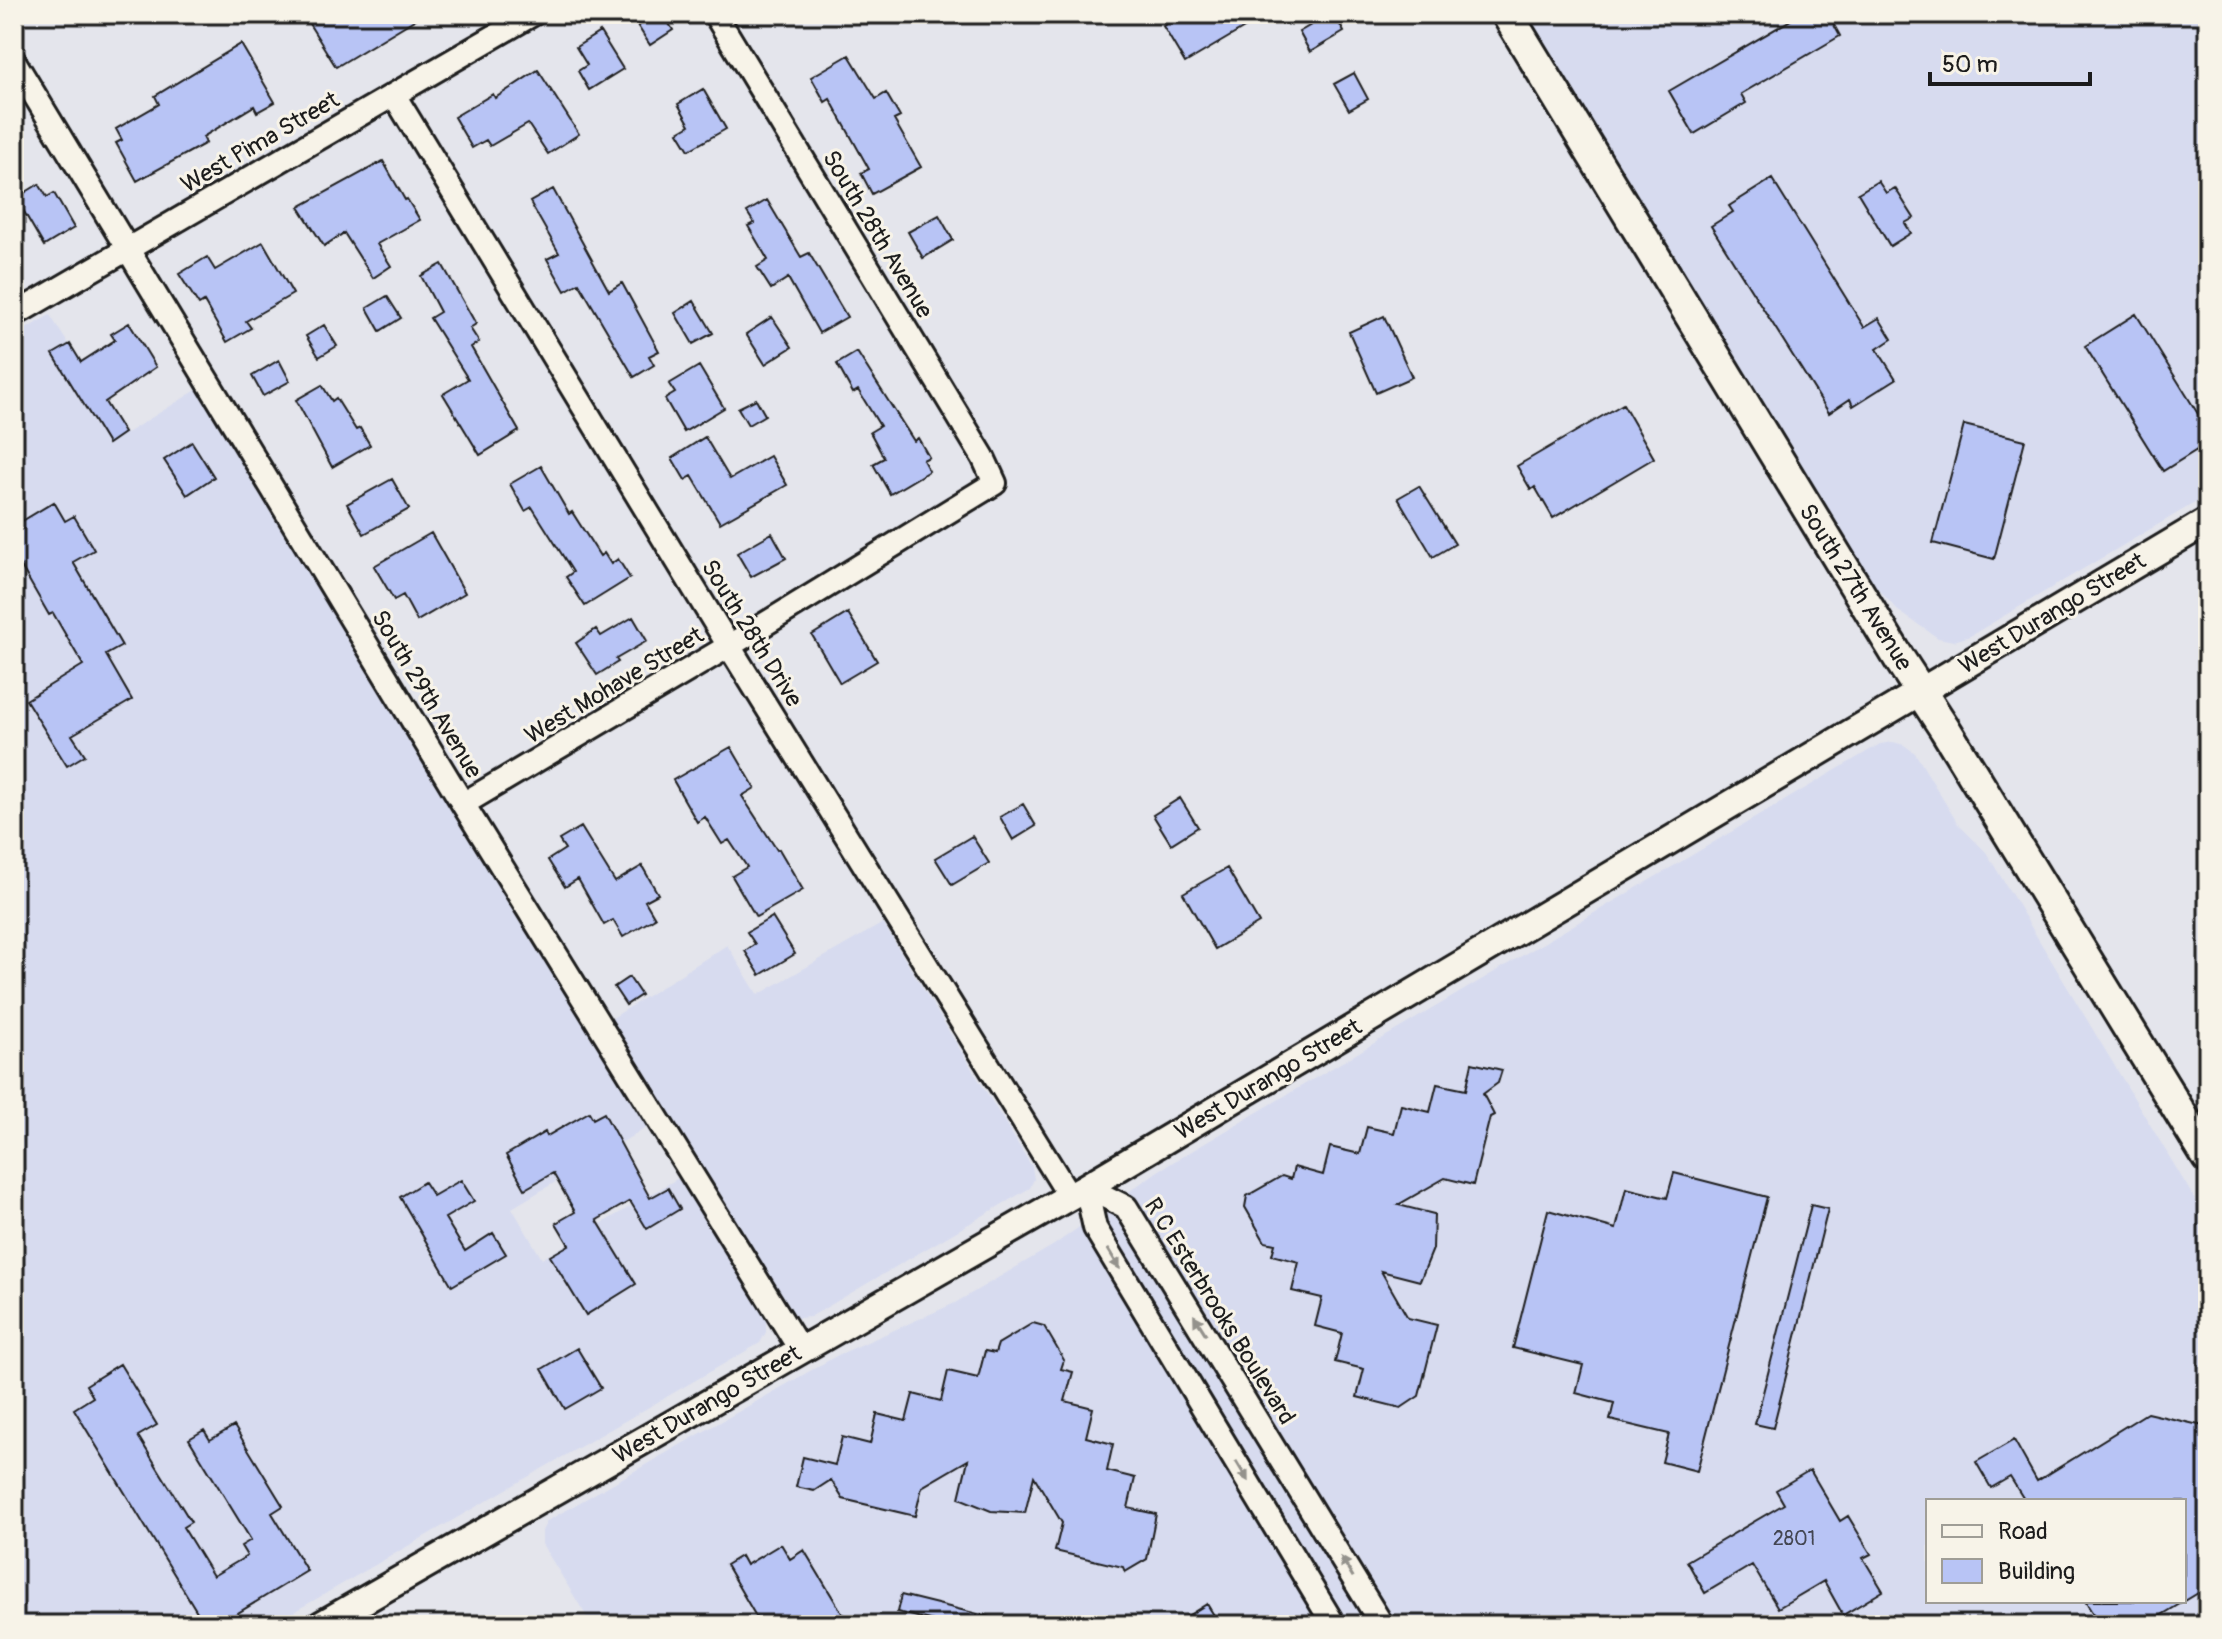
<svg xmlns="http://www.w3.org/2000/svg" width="2222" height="1639" font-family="Pangolin,sans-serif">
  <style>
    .built { fill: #d7dbef; fill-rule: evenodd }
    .building { fill: #b8c4f5; stroke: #1c1c1c; stroke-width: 2 }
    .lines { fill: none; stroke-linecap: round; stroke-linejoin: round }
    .minor-casing { stroke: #1c1c1c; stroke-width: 28 }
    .tertiary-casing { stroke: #1c1c1c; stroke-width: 32 }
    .secondary-casing { stroke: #1c1c1c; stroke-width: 36 }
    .minor { stroke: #f7f3e8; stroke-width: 22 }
    .tertiary { stroke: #f7f3e8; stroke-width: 26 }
    .secondary { stroke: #f7f3e8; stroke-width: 30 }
    .oneway { fill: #94928c }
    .labels { text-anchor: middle; stroke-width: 6; stroke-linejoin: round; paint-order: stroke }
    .number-label { font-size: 20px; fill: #434652 }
    .street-label { font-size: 24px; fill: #1c1c1c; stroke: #f7f3e8 }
  </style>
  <rect width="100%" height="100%" fill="#e4e5ec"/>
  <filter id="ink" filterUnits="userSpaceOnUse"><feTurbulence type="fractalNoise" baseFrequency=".0125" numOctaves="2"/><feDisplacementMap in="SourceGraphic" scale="16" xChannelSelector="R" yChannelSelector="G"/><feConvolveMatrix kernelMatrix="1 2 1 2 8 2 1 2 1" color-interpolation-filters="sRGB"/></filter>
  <g filter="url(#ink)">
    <path class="built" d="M1525,14H2208V495L1970,636L1954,641L1938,638L1897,610L1874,584Z
      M50,315L125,434L203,386L649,1126L512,1208L542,1259L680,1177L766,1318V1332L760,1343L271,1625H14V336Z
      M1893,742L1904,745L1915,753L1958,824L1986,852L2208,1221V1625H592L542,1544V1531L547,1521L838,1355L955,1303L1054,1245L1158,1171L1880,744ZM1928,1501H2184V1601H1928Z
      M883,923L1032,1167L1034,1179L1030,1188L810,1317L798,1318L788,1311L611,1019L727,945L758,995Z"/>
    <path class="building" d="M303,14H424L336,67Z
      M630,14H663L673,30L650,45Z
      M1183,14H1238L1246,27L1185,63L1163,26Z
      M1330,14H1334L1344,32L1310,52L1299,32Z
      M1801,14H1828L1840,36L1741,94L1746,103L1694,134L1669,91Z
      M600,32L623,69L589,90L578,71L587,65L576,47Z
      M241,44L275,102L257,112L254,106L203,137L206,143L137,181L116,143L122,140L116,129L159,104L155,96Z
      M849,55L876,99L886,93L900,117L894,120L921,167L872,194L861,173L869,169L830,99L825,102L811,77Z
      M538,70L579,134L548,154L528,124L490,146L486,140L472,148L454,117L493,94L495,98Z
      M1354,73L1368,99L1349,110L1334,84Z
      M703,89L726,129L689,150L678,132L690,125L678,104Z
      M383,161L405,200L407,199L420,220L377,244L391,266L373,278L344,233L324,246L299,207Z
      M1772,179L1864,327L1879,318L1892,339L1877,349L1896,379L1853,406L1850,399L1829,413L1711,226L1733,212L1729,206Z
      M1878,181L1886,193L1895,188L1914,218L1905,223L1911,233L1890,246L1858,193Z
      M39,184L47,197L54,193L74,228L44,246L16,198Z
      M553,189L609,291L622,283L659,351L649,356L654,365L634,377L579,283L565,291L547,259L559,253L530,202Z
      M767,200L801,257L809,253L847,317L819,333L788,278L771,289L757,267L768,260L748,226L754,223L747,212Z
      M939,215L953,240L923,258L908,232Z
      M263,242L293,294L246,321L251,328L227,342L204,302L199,305L179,274L207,257L215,270Z
      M442,264L476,324L470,328L479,342L471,347L519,431L480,455L443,394L468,379L430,318L440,312L421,276Z
      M387,296L401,318L380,331L367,308Z
      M694,301L713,333L693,344L675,313Z
      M2136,314L2208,430V443L2163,471L2085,346Z
      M1384,316L1412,377L1376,393L1349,332Z
      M772,317L792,347L765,364L746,334Z
      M129,323L156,367L105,402L124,433L108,444L53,354L70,344L81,362L115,340L111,334Z
      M324,325L337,346L319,357L306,336Z
      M857,352L914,441L918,438L929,457L923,460L929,471L890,494L873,464L884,458L870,432L880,426L858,390L853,393L837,364Z
      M279,360L290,381L263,396L252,376Z
      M699,366L724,408L684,432L665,399L675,393L669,384Z
      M322,385L332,401L336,398L356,430L360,428L370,445L332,467L296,400Z
      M756,399L765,415L748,425L738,408Z
      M1623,404L1654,458L1553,518L1535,487L1531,490L1517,466Z
      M1964,425L2025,440L1994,559L1933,543Z
      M705,437L730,479L770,456L787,485L720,523L692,476L685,480L672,458Z
      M192,442L214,477L187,495L164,460Z
      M541,466L569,514L572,512L600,556L604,553L611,564L618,559L630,578L585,606L566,577L573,572L532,507L525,511L510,484Z
      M392,479L409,509L364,534L347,504Z
      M1419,486L1455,544L1433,557L1398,498Z
      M54,502L65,521L74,516L94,550L73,562L122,646L106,655L132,700L72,735L85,755L67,766L26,700L83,665L53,613L49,615L14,554V526Z
      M431,533L465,593L417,621L403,595L394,600L374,566Z
      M772,533L786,558L751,577L737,553Z
      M848,613L877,661L840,683L812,635Z
      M633,617L647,641L616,659L618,662L597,675L576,643L596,629L601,636Z
      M731,747L755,788L742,796L777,850L779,849L803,890L756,917L732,876L747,867L729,840L722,844L705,817L697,822L673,780Z
      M1180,798L1198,827L1171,844L1153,815Z
      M1023,804L1036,826L1013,840L1000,817Z
      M581,827L615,882L642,866L658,894L645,901L655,918L623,937L613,920L604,925L578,879L565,887L548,860L565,849L559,840Z
      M972,836L989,863L952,885L935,858Z
      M1227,868L1259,923L1215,949L1183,893Z
      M772,917L795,954L760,975L745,951L755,944L747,932Z
      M629,977L641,995L626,1005L614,987Z
      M1472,1063L1502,1070L1498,1083L1483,1094L1494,1115L1490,1117L1473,1185L1445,1178L1398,1205L1434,1214L1433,1249L1420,1281L1381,1271L1408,1318L1437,1325L1419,1396L1401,1408L1357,1397L1364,1369L1335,1362L1342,1333L1315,1326L1322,1298L1292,1291L1299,1262L1272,1255L1275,1244L1265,1242L1245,1207L1247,1196L1282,1176L1291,1179L1294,1167L1323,1175L1330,1147L1360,1154L1367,1127L1394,1133L1401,1105L1430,1112L1437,1084L1466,1090Z
      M589,1112L593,1119L604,1113L650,1198L668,1188L680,1209L647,1229L630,1201L597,1220L636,1284L586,1315L550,1256L569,1245L556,1223L575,1212L553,1173L525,1189L506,1155L545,1132L547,1136Z
      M1674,1173L1767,1197L1697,1471L1662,1462L1669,1434L1610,1420L1614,1403L1576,1393L1583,1365L1513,1348L1548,1210L1616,1229L1626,1188L1667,1198Z
      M461,1180L474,1201L445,1218L465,1251L493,1233L506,1254L452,1286L400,1197L424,1182L433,1196Z
      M1811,1205L1828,1209L1773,1428L1755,1424Z
      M1033,1323L1044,1326L1064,1360L1061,1369L1073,1372L1065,1401L1093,1408L1086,1437L1113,1444L1107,1471L1135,1478L1128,1508L1156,1514L1147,1559L1125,1572L1123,1567L1055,1551L1062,1523L1034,1476L1025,1513L991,1511L959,1498L968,1460L922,1487L915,1516L843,1499L831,1480L814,1491L796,1487L803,1457L835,1465L842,1437L870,1444L877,1414L906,1421L913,1394L941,1401L948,1371L978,1378L985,1351L995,1353L998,1344Z
      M577,1348L601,1388L565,1409L542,1369Z
      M120,1364L157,1425L138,1436L191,1522L183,1527L213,1576L247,1556L241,1546L251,1540L189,1439L204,1430L210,1440L234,1426L283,1506L272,1513L307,1571L218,1625H205L74,1409L93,1397L86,1385Z
      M2147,1413L2208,1427V1587L2145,1625H2100L2085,1601H2184V1501H2025L2010,1477L1991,1488L1976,1462L2014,1440L2037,1481Z
      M1810,1470L1840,1521L1848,1516L1871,1554L1863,1558L1883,1591L1843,1615L1824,1581L1778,1608L1752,1565L1705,1593L1687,1561L1784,1504L1776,1490Z
      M781,1544L790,1559L804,1550L845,1618L834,1625H761L726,1565L741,1556L746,1565Z
      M901,1595L998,1619L997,1625H950L897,1612Z
      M1207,1604L1220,1625H1173Z"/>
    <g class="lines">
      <g class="minor-casing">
        <path id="minor" d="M14,61L463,804L801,1351
          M394,95L729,646L1070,1197
          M14,315L533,14
          M463,804L729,646L995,483L983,457L715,14
          M1086,1187L1126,1207L1382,1625
          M1086,1187L1095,1228L1334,1625"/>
      </g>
      <g class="tertiary-casing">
        <path id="tertiary" d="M321,1625L1086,1187L2208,521"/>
      </g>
      <g class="secondary-casing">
        <path id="secondary" d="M1507,14L1900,660L1945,729L2208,1158"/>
      </g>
      <use href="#minor" class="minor"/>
      <use href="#tertiary" class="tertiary"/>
      <use href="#secondary" class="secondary"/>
    </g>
    <defs><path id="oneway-solid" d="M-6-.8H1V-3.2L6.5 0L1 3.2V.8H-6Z" transform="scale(2)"/></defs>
    <g class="oneway">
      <use href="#oneway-solid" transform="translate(1114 1259) rotate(59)"/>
      <use href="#oneway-solid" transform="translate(1200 1325) rotate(-122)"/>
      <use href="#oneway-solid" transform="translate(1242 1471) rotate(59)"/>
      <use href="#oneway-solid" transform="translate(1347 1567) rotate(-121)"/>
    </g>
  </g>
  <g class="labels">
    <g class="number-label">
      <text x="1794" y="1545">2801</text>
    </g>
    <g class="street-label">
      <text transform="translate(260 142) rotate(-30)" y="8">West Pima Street</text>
      <text transform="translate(878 234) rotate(59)" y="8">South 28th Avenue</text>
      <text transform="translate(1856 587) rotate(58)" y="8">South 27th Avenue</text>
      <text transform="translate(2052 613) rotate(-31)" y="8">West Durango Street</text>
      <text transform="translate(752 633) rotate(58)" y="8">South 28th Drive</text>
      <text transform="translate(614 685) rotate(-31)" y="8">West Mohave Street</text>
      <text transform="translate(427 694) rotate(59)" y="8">South 29th Avenue</text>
      <text transform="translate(1268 1079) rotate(-31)" y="8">West Durango Street</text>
      <text transform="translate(1220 1311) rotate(58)" y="8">R C Esterbrooks Boulevard</text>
      <text transform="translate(707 1404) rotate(-30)" y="8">West Durango Street</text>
    </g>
  </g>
  <rect width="2222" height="1639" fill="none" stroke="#f7f3e8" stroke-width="48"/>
  <rect x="24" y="24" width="2174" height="1591" fill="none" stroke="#1c1c1c" stroke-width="3" filter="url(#ink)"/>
  <rect x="1926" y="1499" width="260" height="104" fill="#f7f3e8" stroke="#9f9d96" stroke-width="2"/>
  <rect x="1942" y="1525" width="40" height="12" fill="#f7f3e8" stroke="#9f9d96" stroke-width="2"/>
  <text x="1998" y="1539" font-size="24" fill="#1c1c1c">Road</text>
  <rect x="1942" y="1559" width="40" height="24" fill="#b8c4f5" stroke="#9f9d96" stroke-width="2"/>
  <text x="1998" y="1579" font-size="24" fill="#1c1c1c">Building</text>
  <path d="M1930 72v12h160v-12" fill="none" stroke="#1c1c1c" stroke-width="4"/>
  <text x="1942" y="72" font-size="24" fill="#1c1c1c" stroke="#f7f3e8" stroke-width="6" paint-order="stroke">50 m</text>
</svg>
